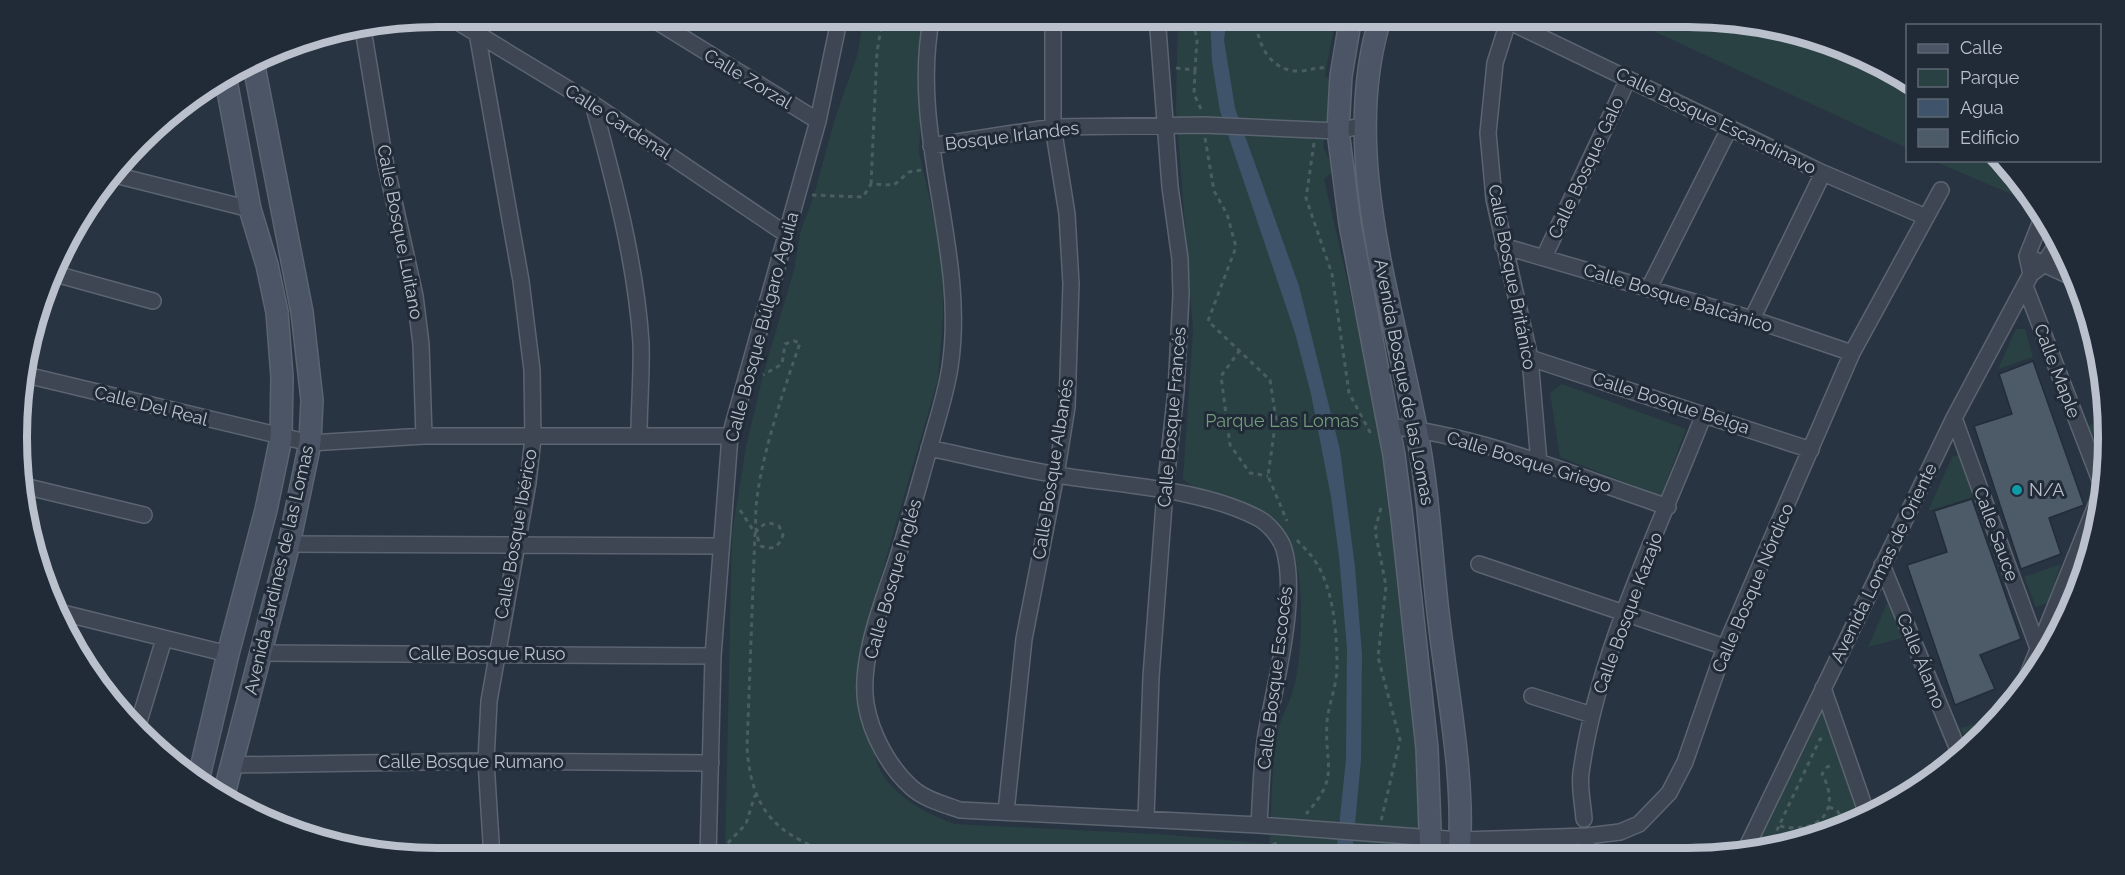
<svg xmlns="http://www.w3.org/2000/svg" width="2125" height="875" font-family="Raleway,sans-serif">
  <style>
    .green { fill: #2a4143 }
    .water { fill: #3f536b }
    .building { fill: #4d5a68; stroke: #232d3a; stroke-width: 1.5 }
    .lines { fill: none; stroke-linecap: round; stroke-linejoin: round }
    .street-casing { stroke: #5b6470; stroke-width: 18 }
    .secondary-casing { stroke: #5b6470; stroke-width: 24 }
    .path { stroke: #495e60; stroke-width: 3; stroke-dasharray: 4.5 4.5; stroke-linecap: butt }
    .street { stroke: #3d4652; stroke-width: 15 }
    .secondary { stroke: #4b5565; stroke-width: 21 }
    .culture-dot { fill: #0f9aa8; stroke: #212b38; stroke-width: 2 }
    .labels { text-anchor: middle; stroke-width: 6; stroke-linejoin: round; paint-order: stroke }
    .street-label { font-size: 18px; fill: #bac1cc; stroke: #212b38 }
    .park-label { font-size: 18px; fill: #729c7a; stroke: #212b38 }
    .poi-label { font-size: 18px; fill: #bac1cc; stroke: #212b38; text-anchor: start }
    .rim { fill: none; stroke: #bac1cc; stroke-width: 8 }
  </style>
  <rect width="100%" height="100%" fill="#283442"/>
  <path class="green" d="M864,16L925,17L919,152L942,254L943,315L938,379L860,648C854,686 859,710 872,746C875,755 877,765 881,772C896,798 929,815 955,824L1172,835L1269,844C1272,810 1271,761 1278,730C1281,717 1289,704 1293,691C1303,657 1309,554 1280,527C1253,502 1211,503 1183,479L1193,330L1176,108L1178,17H1336L1325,75L1332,84L1323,147L1334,170L1324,179L1382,432L1422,757L1426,856L725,858L732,533L746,447L763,375L794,270L801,230L814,195L835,118L857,56Z
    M1623,17H1687L1822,39L1898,73L1907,80V148Z
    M1934,161H2002L2021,181L2033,200L2032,203Z
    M2016,329H2025L2033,357L1998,369Z
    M1562,384L1686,429L1661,496L1560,457L1550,393Z
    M2107,420L2106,453L2101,455L2086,426Z
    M1959,455L1973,497L1928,511L1952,457Z
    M2061,564L2048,602L2036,607L2024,577Z
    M1888,601L1902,638L1868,647Z
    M1823,698L1859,820L1747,854Z
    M1997,718L1971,747L1960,728Z
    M1695,842L1721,855H1688Z"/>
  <path class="water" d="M1210,17H1227L1224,40L1235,108L1299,286L1340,450L1355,567L1362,654L1361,760L1352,856H1336L1346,759L1347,648L1339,556L1331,497L1311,394L1295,333L1220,111L1212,62Z"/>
  <path class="building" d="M2033,361L2084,505L2049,518L2061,554L2021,569L1974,426L2012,414L1999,374Z
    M1972,499L2021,639L1980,655L1995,689L1955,705L1907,565L1947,552L1934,511Z"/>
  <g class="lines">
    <g class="street-casing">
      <path id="street" d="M448,16L593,104L786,234
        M648,16L818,121
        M932,16C908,134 968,250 950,367C946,394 937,420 930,446C919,484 909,522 897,559C883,602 859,659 866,704C871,734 889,767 911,787C924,799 943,804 960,810L1259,825L1460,840L1587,836L1620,832L1639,824L1669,793L1685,762L1725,647L1852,353L1941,190
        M1510,16L1495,63L1488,133L1494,199L1530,358L1539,463
        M1508,21L1823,173L1926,217
        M363,29L384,156L415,296L421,344L424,436
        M477,33L521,281L532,370L533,438L528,483L489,701L486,761L492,858
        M593,104C614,181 636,263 641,343C642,373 639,405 639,435
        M931,146L1053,127L1204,125L1338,131L1365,125
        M115,175L250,209
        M1503,246L1752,319L1852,353
        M1544,257L1628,79
        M2035,260L2076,279
        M52,273L153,301
        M2031,274L2027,256L2043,216
        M2025,286L2103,488
        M1649,288L1730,127
        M1752,319L1823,173
        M1530,358L1811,450
        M22,374L310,443L424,436H730
        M1954,418L2039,651
        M1388,426C1484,436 1577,477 1668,507
        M929,448C972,457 1015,468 1058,475C1122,486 1200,488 1258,518C1269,524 1280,537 1284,549C1298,598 1276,680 1267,729C1261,760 1261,793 1259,825
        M24,486L144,515
        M289,544L719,546
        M1479,564L1725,647
        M1882,565L1961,757
        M55,611L228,654
        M260,653L713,656
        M1823,688L1868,817
        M2022,689L2105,483
        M1532,696L1592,715
        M138,725L164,639
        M231,765L486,761L711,763
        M1006,812L1024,639L1056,475L1067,407L1071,284L1067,214L1053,127V16
        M1146,818L1151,677L1165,491L1176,391L1181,295L1180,259L1170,187L1157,16
        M1584,819C1583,804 1579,788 1581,773C1597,653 1660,527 1704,414
        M1587,836V855
        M1743,855L1954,418L2031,274L2043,265L2059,241
        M708,858L713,656L730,436L818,121L840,16"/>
    </g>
    <g class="secondary-casing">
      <path id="secondary" d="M1351,16L1341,76L1338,131L1350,224L1394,455L1402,518L1427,748L1431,856
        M1381,16C1339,147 1391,298 1416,428C1429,492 1431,556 1439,621C1448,698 1465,778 1459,856
        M198,781L228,654L266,510L281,438L282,377L277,312L267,265L250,209L225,75
        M224,794L289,544L310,443L312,400L302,312L253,61"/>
    </g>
    <path class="path" d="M1255,16C1257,44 1270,73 1302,71C1311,70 1317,67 1326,68
      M1176,68L1195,70L1197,40L1192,16
      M1195,70L1194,94L1202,111
      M1205,138L1214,191L1227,214L1236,247L1208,321L1270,380L1276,419L1268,476L1287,521
      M1314,143L1306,198L1332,274L1349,393L1371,434
      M871,184L877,52L883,16
      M812,195L863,197L871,184L894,185L909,172L921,170
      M1240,350L1221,376L1230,445L1250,473L1268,476
      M1381,508L1375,530L1386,586L1378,657L1400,740L1381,821
      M740,510L755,533L747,748C752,815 779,836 841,857
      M755,533C763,523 768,521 779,526L783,535C779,546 774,551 761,546C740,510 786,384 800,343L794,341L785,344L782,364L763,375
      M1297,540C1303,547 1310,553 1315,561C1334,589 1337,634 1337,667C1337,685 1329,703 1327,721C1324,767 1341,775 1306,814
      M1829,807L1837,810L1845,824
      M1780,826C1819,835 1842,810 1822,774L1827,767L1834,764
      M1799,838L1801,826
      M1769,847L1820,739L1825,740
      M1380,848L1381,856
      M1248,856L1279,842
      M731,858L729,850L725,846L746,824L755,795"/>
    <use href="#street" class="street"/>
    <use href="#secondary" class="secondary"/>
  </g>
  <circle class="culture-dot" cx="2017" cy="490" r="6"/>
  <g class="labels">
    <g class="street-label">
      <text transform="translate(748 79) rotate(31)" y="6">Calle Zorzal</text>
      <text transform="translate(1716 121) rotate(26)" y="6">Calle Bosque Escandinavo</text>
      <text transform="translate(618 122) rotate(33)" y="6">Calle Cardenal</text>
      <text transform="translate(1012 136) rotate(-7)" y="6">Bosque Irlandes</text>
      <text transform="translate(1586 168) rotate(-65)" y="6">Calle Bosque Galo</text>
      <text transform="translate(400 232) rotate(79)" y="6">Calle Bosque Luitano</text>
      <text transform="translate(1512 277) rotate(79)" y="6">Calle Bosque Británico</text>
      <text transform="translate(1678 298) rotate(17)" y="6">Calle Bosque Balcánico</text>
      <text transform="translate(762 327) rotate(-75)" y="6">Calle Bosque Búlgaro Aguila</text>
      <text transform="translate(2057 371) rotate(69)" y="6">Calle Maple</text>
      <text transform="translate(1404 382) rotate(79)" y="6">Avenida Bosque de las Lomas</text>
      <text transform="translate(1671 403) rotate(18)" y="6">Calle Bosque Belga</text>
      <text transform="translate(151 406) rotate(14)" y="6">Calle Del Real</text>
      <text transform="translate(1172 417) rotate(-85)" y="6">Calle Bosque Francés</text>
      <text transform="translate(1529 462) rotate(17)" y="6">Calle Bosque Griego</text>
      <text transform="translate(1053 469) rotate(-81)" y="6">Calle Bosque Albanés</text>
      <text transform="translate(516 534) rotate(-80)" y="6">Calle Bosque Ibérico</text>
      <text transform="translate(1996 534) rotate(70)" y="6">Calle Sauce</text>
      <text transform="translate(1884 563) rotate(-64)" y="6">Avenida Lomas de Oriente</text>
      <text transform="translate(279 570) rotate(-77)" y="6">Avenida Jardines de las Lomas</text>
      <text transform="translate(893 579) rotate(-74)" y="6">Calle Bosque Inglés</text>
      <text transform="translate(1753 588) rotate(-67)" y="6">Calle Bosque Nórdico</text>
      <text transform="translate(1628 613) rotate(-70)" y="6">Calle Bosque Kazajo</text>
      <text x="487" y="660">Calle Bosque Ruso</text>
      <text transform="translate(1921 661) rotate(68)" y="6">Calle Álamo</text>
      <text transform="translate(1275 678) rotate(-83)" y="6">Calle Bosque Escocés</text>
      <text x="471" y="768">Calle Bosque Rumano</text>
    </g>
    <g class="park-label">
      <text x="1282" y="427">Parque Las Lomas</text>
    </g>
    <g class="poi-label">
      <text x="2029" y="496">N/A</text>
    </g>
  </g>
  <path d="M0 0H2125V875H0ZM437 27H1688A410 410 0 0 1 2098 437V438A410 410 0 0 1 1688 848H437A410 410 0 0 1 27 438V437A410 410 0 0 1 437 27Z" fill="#212b38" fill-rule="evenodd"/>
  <path class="rim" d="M437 27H1688A410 410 0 0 1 2098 437V438A410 410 0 0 1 1688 848H437A410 410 0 0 1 27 438V437A410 410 0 0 1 437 27Z"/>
  <rect x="1906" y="24" width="195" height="138" fill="#212b38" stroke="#5e6773" stroke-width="1.5"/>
  <rect x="1918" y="44" width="30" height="9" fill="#4b5565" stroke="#5e6773" stroke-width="1.5"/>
  <text x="1960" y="54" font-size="18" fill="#bac1cc">Calle</text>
  <rect x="1918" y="69" width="30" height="18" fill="#2a4143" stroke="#5e6773" stroke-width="1.5"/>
  <text x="1960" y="84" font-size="18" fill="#bac1cc">Parque</text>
  <rect x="1918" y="99" width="30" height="18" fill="#3f536b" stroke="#5e6773" stroke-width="1.5"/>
  <text x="1960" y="114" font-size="18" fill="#bac1cc">Agua</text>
  <rect x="1918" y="129" width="30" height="18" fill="#4d5a68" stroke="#5e6773" stroke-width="1.5"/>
  <text x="1960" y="144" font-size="18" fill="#bac1cc">Edificio</text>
</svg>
